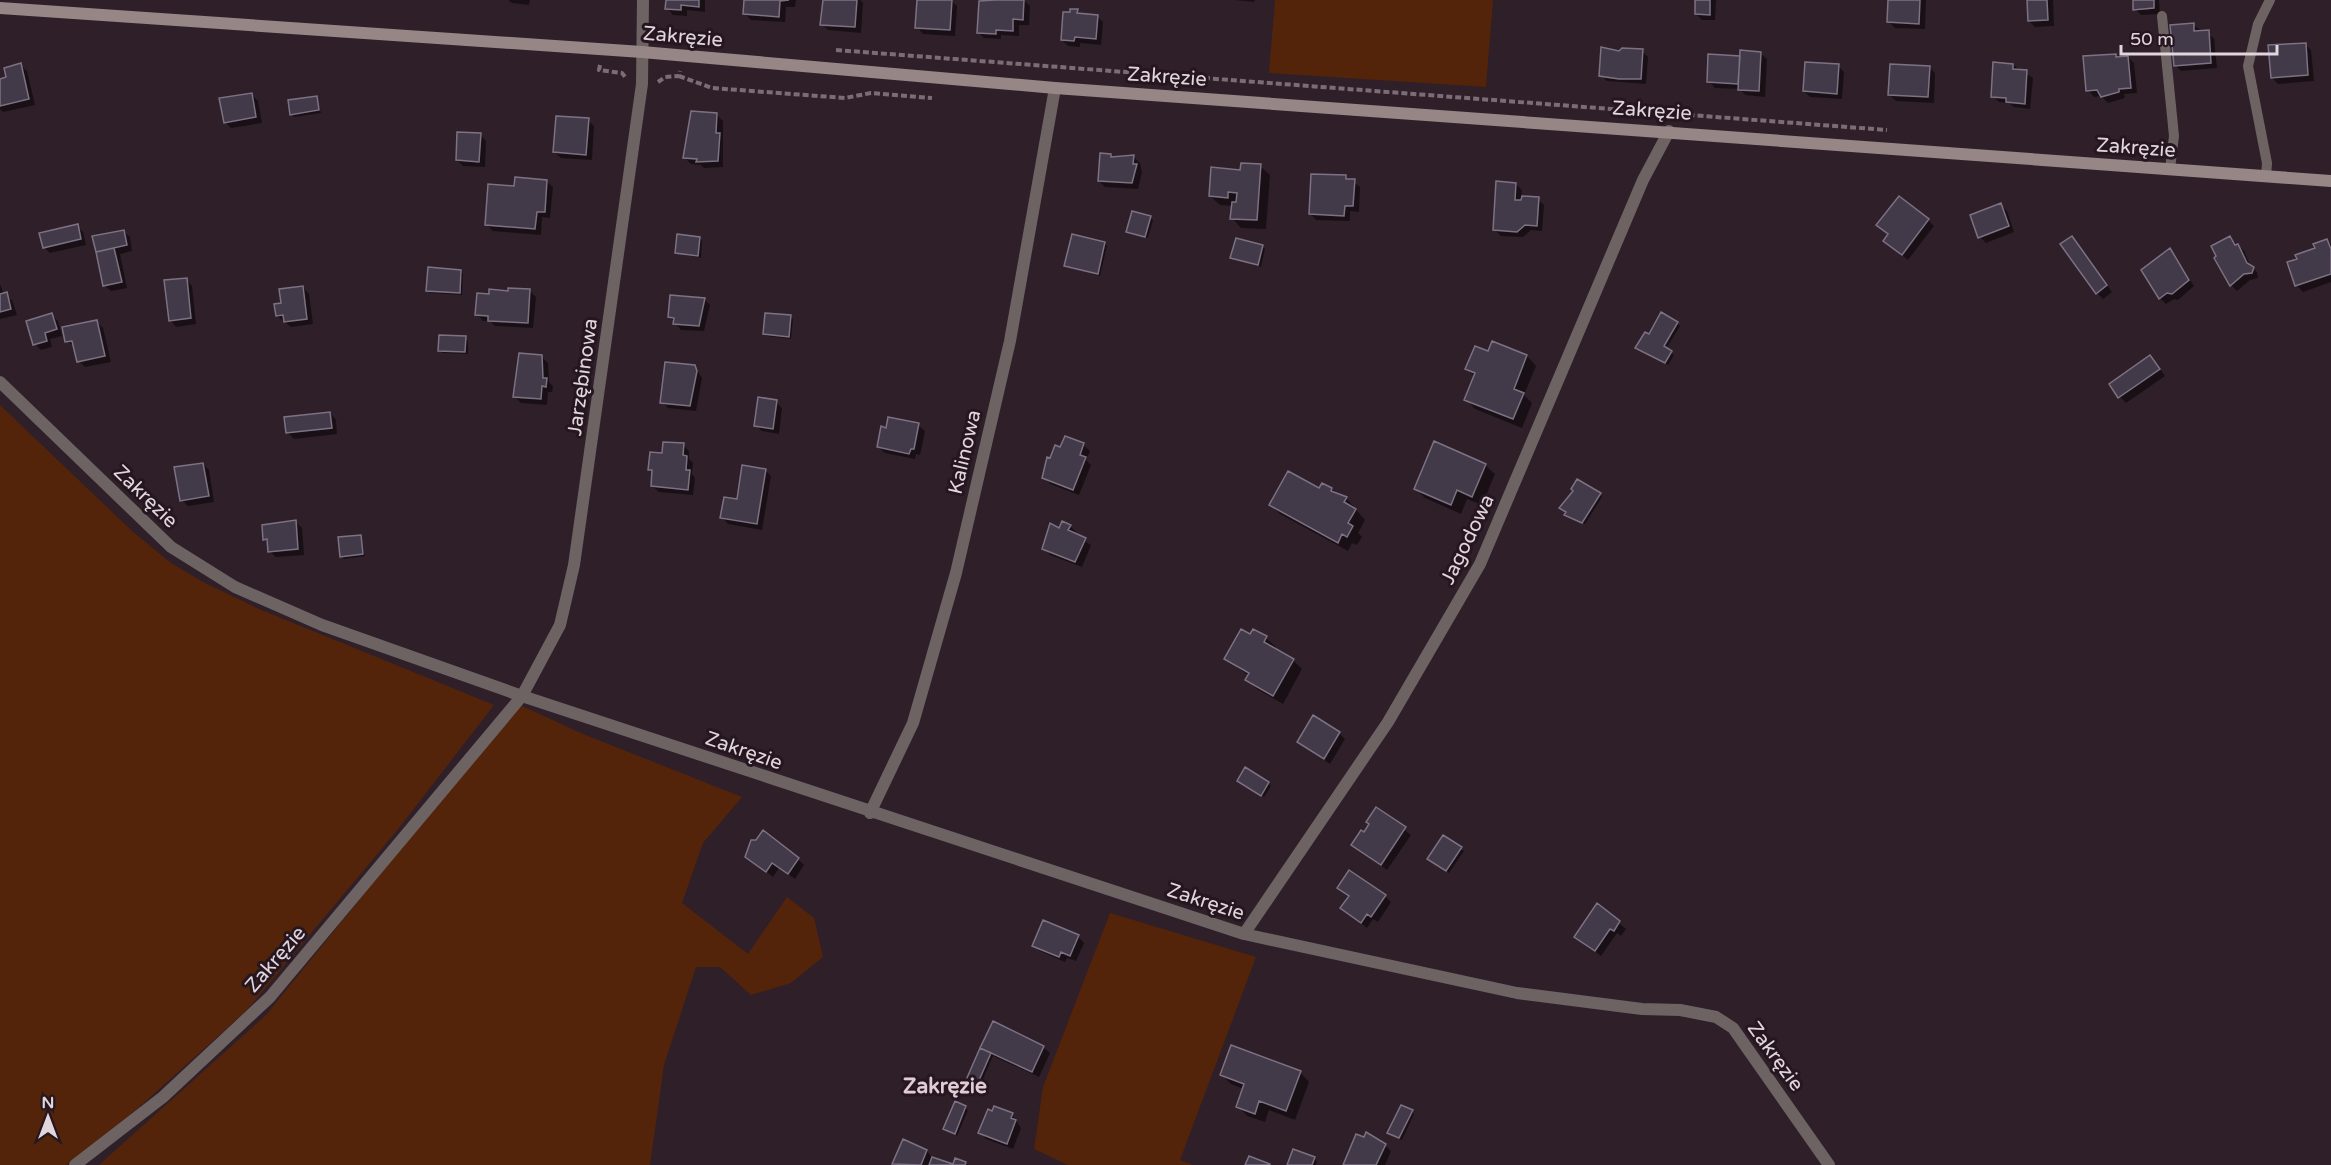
<svg xmlns="http://www.w3.org/2000/svg" width="2331" height="1165" font-family="'Varela Round',sans-serif">
  <style>
    .green { fill: #53240a }
    .shadow { fill: #0007 }
    .building { fill: #423949; stroke: #7c7284; stroke-width: 1.5 }
    .lines { fill: none; stroke-linecap: round; stroke-linejoin: round }
    .path { stroke: #7b6d75; stroke-width: 4; stroke-dasharray: 6 3; stroke-linecap: butt }
    .lane { stroke: #6d6363; stroke-width: 10 }
    .street { stroke: #6d6363; stroke-width: 12 }
    .secondary { stroke: #968686; stroke-width: 12 }
    .labels { text-anchor: middle; stroke-width: 6; stroke-linejoin: round; paint-order: stroke }
    .street-label { font-size: 20px; fill: #e1d6dc; stroke: #25161f }
    .neighbourhood-label { font-size: 21px; font-weight: bold; fill: #e1cbd7; stroke: #25161f }
  </style>
  <rect width="100%" height="100%" fill="#2f1f29"/>
  <path class="green" d="M1275,0H1493L1486,87L1269,73Z
    M0,405L132,531L171,563L203,582L259,609L494,705L399,828L246,1011L137,1109L66,1165H0Z
    M518,704L583,734L742,797L703,843L682,903L748,954L787,897L814,918L823,957L791,983L751,995L720,967H696L664,1065L650,1165H99L266,1015Z
    M1110,913L1256,957L1180,1160L1193,1165H1068L1034,1149L1043,1087Z"/>
  <path class="shadow" d="M508,0H530L529,5L512,3Z
    M668,0H705V12L687,10V16L673,15L667,8Z
    M746,0H796L795,7H786L785,22L751,20L745,14Z
    M824,0H860L863,3L861,33L828,30L822,24Z
    M918,0H951L957,6L955,36L923,34L917,27Z
    M997,0H1024L1030,6L1029,25H1019V36L1001,35V39L984,38L978,32Z
    M1235,0H1255L1254,2Z
    M1697,0H1716L1715,20H1702L1696,14Z
    M1889,0H1926L1925,29L1895,28L1889,22Z
    M2028,0H2053L2054,26L2035,27L2029,21Z
    M2134,0H2159L2160,14L2141,15L2135,9Z
    M1077,11L1081,15L1097,16L1103,22L1101,45L1080,43V47L1068,46L1062,40Z
    M2193,25L2214,38L2217,68L2181,71L2175,65Z
    M2305,44L2311,50L2314,81L2278,84L2272,78Z
    M1642,51L1648,57L1646,84L1607,81L1601,75L1619,53Z
    M1760,53L1767,59L1765,97L1746,95L1739,89L1715,88L1709,81L1741,57Z
    M2115,55L2118,58L2128,57L2134,63L2137,93L2124,94L2125,98L2108,103L2101,96L2094,97L2088,90Z
    M20,65L27,71L35,105L3,112L0,109V80L8,78Z
    M2013,65L2033,78L2030,109L2014,107L2009,103L1999,102L1993,96Z
    M1838,66L1844,72L1842,99L1810,97L1804,91Z
    M1929,67L1935,73L1934,103L1896,101L1890,95Z
    M251,94L258,101L262,123L231,128L225,122Z
    M316,98L321,113L294,117L292,114Z
    M717,115L723,121V167L704,168L701,165L691,164L685,158Z
    M588,120L594,126L592,160L561,158L554,152Z
    M480,134L486,141L485,167L463,166L457,160Z
    M1111,155L1114,158L1134,157L1140,163L1142,172L1138,189L1105,187L1099,181Z
    M1260,166L1270,175L1266,229L1241,228L1232,218L1233,206L1220,205L1210,196Z
    M1346,177L1360,187L1359,212L1350,211V221L1316,220L1310,213Z
    M546,181L553,187L550,218L542,217L541,235L493,231L487,225L516,188Z
    M1516,184L1522,190L1521,198L1538,199L1544,205L1542,231L1531,230L1523,237L1501,236L1494,229Z
    M2000,205L2007,211L2014,232L1986,243L1980,237Z
    M1150,217L1153,220L1148,238L1128,231Z
    M1928,220L1934,226L1908,260L1891,247Z
    M77,226L83,232L86,245L50,253L44,247Z
    M123,231L130,237L132,251L120,254L127,288L111,291L104,285L94,237Z
    M2071,237L2112,292L2103,299L2097,293Z
    M2229,237L2244,251L2250,265L2257,272L2258,278L2250,280L2237,291L2231,285Z
    M700,238L702,241L701,258L676,253Z
    M2327,240L2331,244V282L2303,292L2297,286L2289,263Z
    M1105,243L1107,246L1100,276L1066,266Z
    M1262,246L1265,249L1261,267L1232,258Z
    M2170,250L2194,286L2178,300L2174,299L2166,304L2160,298Z
    M461,271L463,274L462,295L430,293L428,290Z
    M186,279L192,286L196,324L176,327L170,320Z
    M0,284L4,295L12,300L17,315L0,319Z
    M303,287L309,294L313,324L291,327L277,316L283,304Z
    M491,291H530L536,297L533,328L495,326L490,321H483L477,314L491,296Z
    M704,299L710,305L704,331L681,330L670,317Z
    M52,315L58,321L62,336L50,339L52,347L41,350L35,344Z
    M791,317L793,319L791,339L767,336L764,334Z
    M96,321L103,328L111,362L85,367L79,361L75,347L67,341Z
    M1677,323L1680,326L1666,349L1674,355L1668,365L1637,348L1649,336Z
    M465,338L468,341V354L442,353L440,350Z
    M1493,343L1527,356L1536,366L1524,395L1532,403L1522,428L1475,409L1466,399L1475,377L1467,369L1489,353Z
    M542,357L548,363L549,382L553,386L552,392H548L547,405L521,403L515,397Z
    M2156,363L2165,376L2126,403L2120,397Z
    M694,366L702,378L696,411L668,408L662,402Z
    M776,402L782,408L779,434L762,431L755,425Z
    M330,413L336,420L337,434L294,439L288,433Z
    M918,425L925,431L920,455L916,454L915,459L885,453L878,447Z
    M1066,438L1083,445L1090,451L1086,460L1091,465L1079,495L1050,484L1044,477L1051,460L1061,449Z
    M683,445L689,451V459L693,463L692,474L695,478L693,495L659,492L652,486L654,474L650,470L663,454Z
    M203,464L209,470L214,502L188,506L182,500Z
    M1485,465L1495,474L1482,505L1467,499L1461,514L1425,498L1415,489Z
    M765,470L771,476L762,530L728,524L722,517Z
    M1331,489L1346,498L1365,520L1358,533L1362,537L1357,545L1352,543L1348,551L1280,514L1271,505Z
    M1600,495L1602,497L1585,524L1566,515Z
    M296,522L302,528L304,555L276,557L269,551V543L265,539Z
    M1070,526L1076,532L1075,535L1091,545L1082,567L1050,555L1044,548L1060,530Z
    M360,536L365,556L344,559L341,556Z
    M1251,636L1266,638L1276,647L1274,650L1293,660L1302,669L1283,704L1257,689L1247,680L1249,676L1226,659Z
    M1339,733L1345,739L1330,764L1298,742Z
    M1268,783L1271,786L1264,797L1241,784Z
    M1377,809L1411,835L1387,870L1353,844L1364,834Z
    M1443,837L1464,851L1449,873L1432,861Z
    M746,856L798,859L804,865L795,879L779,868L773,877Z
    M1339,887L1385,896L1391,902L1378,922L1373,919L1367,928L1342,908L1350,897Z
    M1597,905L1626,929L1621,936L1617,933L1601,956L1576,937Z
    M1078,936L1084,943L1076,961L1067,958L1065,962L1040,951L1034,945Z
    M993,1023L1043,1047L1050,1053L1039,1077L993,1056L980,1086L967,1080Z
    M1300,1072L1309,1082L1295,1120L1269,1110L1265,1122L1247,1116L1238,1106L1244,1089L1231,1084L1222,1075Z
    M955,1103L968,1110L957,1136L945,1128Z
    M1412,1111L1414,1114L1402,1140L1392,1135Z
    M1012,1114L1021,1128L1013,1149L986,1139L980,1133Z
    M1385,1145L1391,1151L1385,1165H1344Z
    M927,1151L932,1158L950,1165L894,1164Z
    M1314,1158L1317,1161L1316,1165H1289Z"/>
  <path class="building" d="M666,0H699V7L681,5V10L665,9Z
    M744,0H789L780,1L779,17L743,14Z
    M823,0H857L855,27L820,25Z
    M917,0H952L950,30L915,28Z
    M995,0H1024L1023,20L1013,19V31L996,30V34L977,33L979,1Z
    M1695,0H1710V15L1695,14Z
    M1888,0H1920L1919,24L1887,22Z
    M2027,0H2047L2048,20L2028,21Z
    M2133,0H2154V8L2133,10Z
    M1070,9H1078L1077,13L1098,15L1096,39L1075,37L1074,41L1061,40L1063,12H1070Z
    M2194,23V31L2209,30L2211,63L2174,66L2170,25Z
    M2306,43L2308,75L2271,78L2268,45Z
    M1601,47L1619,51L1622,48L1643,49L1641,79H1619L1599,76Z
    M1740,50L1761,52L1759,91L1738,90Z
    M1708,54L1740,56L1738,84L1707,82Z
    M2116,54V57L2128,56L2131,88L2119,89V92L2101,97L2097,90L2086,91L2083,56Z
    M1805,62L1839,64L1837,94L1803,91Z
    M1993,62L2013,64V69L2027,70L2025,104L2006,102V98L1991,97Z
    M21,63L29,99L0,106V79L6,77L4,68Z
    M1890,64L1930,66L1928,97L1888,95Z
    M252,93L256,117L224,123L219,98Z
    M317,96L319,110L290,115L288,100Z
    M691,111L717,113L716,133H720L718,161L696,162L697,159L683,158Z
    M556,116L589,118L586,155L553,152Z
    M457,132L481,133L479,162L456,160Z
    M1100,153L1111,154V157L1134,155L1133,164H1137L1132,183L1098,181Z
    M1241,163L1261,164L1257,220L1230,219L1232,202H1236L1237,193L1228,192V198L1209,196L1211,167L1240,170Z
    M1311,174L1346,175V179H1355L1353,206H1345L1344,216L1309,214Z
    M515,177L547,180L545,212H537L535,229L485,225L488,184L514,186Z
    M1496,181L1516,183L1515,200H1521L1522,196L1539,197L1537,226L1525,225L1517,232L1493,230Z
    M1899,196L1929,219L1902,255L1883,241L1888,234L1876,225Z
    M2001,203L2009,226L1978,238L1970,215Z
    M1132,211L1151,216L1145,237L1126,232Z
    M78,224L81,239L43,248L39,233Z
    M124,230L127,245L96,252L92,236Z
    M677,234L700,237L698,256L675,253Z
    M1072,234L1105,242L1098,274L1064,266Z
    M2072,236L2107,285L2096,294L2060,244Z
    M2230,236L2235,245L2238,244L2247,263L2254,267L2252,273L2244,274L2230,286L2214,258L2216,256L2211,246Z
    M1236,238L1263,245L1258,265L1230,258Z
    M2327,239L2331,249V274L2295,286L2287,262L2297,259L2295,255L2315,248L2313,244Z
    M114,248L122,282L103,286L96,252Z
    M2170,248L2189,280L2172,294L2167,293L2159,299L2141,270Z
    M428,267L461,270L460,293L426,291Z
    M187,278L191,318L169,321L164,280Z
    M303,286L307,319L284,322L283,315L276,316L274,304L281,303L279,289Z
    M508,288L530,289L528,323L488,321V316L475,315L477,293L489,294V289L508,291Z
    M7,292L11,309L0,312V294Z
    M670,295L705,298L699,326L673,324L674,318L668,317Z
    M1661,312L1678,322L1664,346L1672,351L1665,363L1635,348L1645,332L1649,334Z
    M52,313L57,329L45,333L47,341L33,345L26,321Z
    M765,313L791,315L789,337L763,334Z
    M97,320L105,356L77,362L72,341L65,342L62,327Z
    M439,335L466,336L465,352L438,351Z
    M1492,341L1527,355L1514,389L1524,393L1513,419L1464,400L1475,373L1465,369L1475,346L1488,351Z
    M519,353L542,355L543,378H547L546,387L542,386L541,399L513,397Z
    M2150,355L2160,369L2118,398L2109,384Z
    M665,362L695,365L697,371L690,406L660,403Z
    M758,397L777,400L773,429L754,426Z
    M330,412L332,428L286,433L284,417Z
    M888,417L919,423L914,449H911L909,454L877,447L881,426L886,428Z
    M1065,436L1084,443L1080,455L1086,457L1073,490L1042,478L1047,457L1050,458L1055,445L1060,447Z
    M1434,441L1486,464L1472,497L1457,490L1451,505L1414,489Z
    M663,442L684,443L683,455L687,456L686,470H690L688,490L651,486L652,470H648L650,452L662,453Z
    M203,463L209,496L180,501L174,467Z
    M742,465L766,469L757,524L720,518L724,497L737,499Z
    M1288,471L1319,488L1322,483L1332,488L1331,491L1347,497L1344,502L1356,509L1348,523L1353,526L1347,537L1342,534L1338,543L1269,505Z
    M1577,479L1601,493L1582,523L1564,515L1566,512L1559,508L1573,491L1571,489Z
    M296,520L298,549L268,552L267,539L263,540L262,525Z
    M1062,521L1071,525L1068,530L1086,538L1075,562L1042,549L1050,523L1059,528Z
    M361,535L363,554L340,557L338,537Z
    M1241,629L1250,634L1253,629L1267,636L1264,642L1294,659L1273,696L1245,680L1249,673L1224,659Z
    M1313,715L1340,732L1324,759L1297,742Z
    M1245,767L1269,782L1261,796L1237,781Z
    M1376,807L1406,827L1381,865L1351,845L1361,830L1364,832L1369,824L1366,822Z
    M763,830L799,858L788,874L772,863L766,872L745,857L751,840H756Z
    M1443,835L1462,847L1446,871L1427,859Z
    M1349,870L1386,895L1371,917L1367,914L1361,923L1340,908L1349,896L1337,888Z
    M1597,903L1620,921L1614,931L1610,929L1595,951L1574,937Z
    M1043,920L1079,935L1070,956L1061,952L1059,957L1032,946Z
    M993,1021L1044,1046L1032,1072L980,1048Z
    M1231,1045L1301,1071L1286,1111L1259,1101L1255,1114L1236,1107L1244,1084L1220,1075Z
    M980,1048L991,1053L977,1085L966,1080Z
    M955,1101L966,1106L955,1134L943,1129Z
    M1401,1105L1413,1110L1399,1138L1387,1133Z
    M994,1106L1013,1113L1011,1118L1016,1120L1007,1144L978,1133L988,1109L992,1111Z
    M1366,1132L1386,1144L1376,1165H1343L1356,1134L1364,1137Z
    M903,1139L927,1150L921,1165L892,1164Z
    M1293,1149L1315,1157L1312,1165H1287Z
    M1249,1156L1270,1164V1165H1245Z
    M932,1157L953,1164L955,1158L966,1162L965,1165H929Z"/>
  <g class="lines">
    <path class="path" d="M836,50L1887,130
      M600,65L599,70L622,73L626,78
      M679,76L712,88L845,98L871,93L932,98
      M658,82L665,77L679,76L680,71"/>
    <path class="lane" d="M2162,16L2174,136L2170,169
      M2266,176L2267,163L2248,66L2258,24L2270,0"/>
    <path class="street" d="M0,382L171,547L235,587L322,625L522,696L1244,934L1517,993L1642,1009L1680,1010L1716,1017L1733,1028L1829,1165
      M870,813L913,723L956,573L1010,341L1055,88
      M1244,934L1388,722L1480,564L1643,180L1669,131
      M75,1165L163,1097L270,997L522,696L560,625L574,565L642,84L643,0"/>
    <path class="secondary" d="M0,8L642,52L1055,88L2331,181"/>
  </g>
  <g class="labels">
    <g class="street-label">
      <text transform="translate(683 36) rotate(5)" y="7">Zakręzie</text>
      <text transform="translate(1167 76) rotate(4)" y="7">Zakręzie</text>
      <text transform="translate(1652 110) rotate(4)" y="7">Zakręzie</text>
      <text transform="translate(2136 147) rotate(4)" y="7">Zakręzie</text>
      <text transform="translate(582 377) rotate(-82)" y="7">Jarzębinowa</text>
      <text transform="translate(964 452) rotate(-77)" y="7">Kalinowa</text>
      <text transform="translate(146 496) rotate(44)" y="7">Zakręzie</text>
      <text transform="translate(1467 539) rotate(-64)" y="7">Jagodowa</text>
      <text transform="translate(744 750) rotate(19)" y="7">Zakręzie</text>
      <text transform="translate(1206 901) rotate(18)" y="7">Zakręzie</text>
      <text transform="translate(275 959) rotate(-49)" y="7">Zakręzie</text>
      <text transform="translate(1776 1056) rotate(54)" y="7">Zakręzie</text>
    </g>
    <g class="neighbourhood-label">
      <text x="945" y="1093">Zakręzie</text>
    </g>
  </g>
  <g transform="translate(48 1117)" stroke="#25161f" stroke-width="4.5" paint-order="stroke">
  <path d="M0-4.5L10 22L0 15L-10 22Z" fill="#e1d6dc"/>
  <text y="-9" font-size="16" font-weight="bold" text-anchor="middle" fill="#e1d6dc">N</text>
  </g>
  <path d="M2121 45v9h156v-9" fill="none" stroke="#e1d6dc" stroke-width="3"/>
  <text x="2130" y="45" font-size="18" fill="#e1d6dc" stroke="#25161f" stroke-width="4.5" paint-order="stroke">50 m</text>
</svg>
